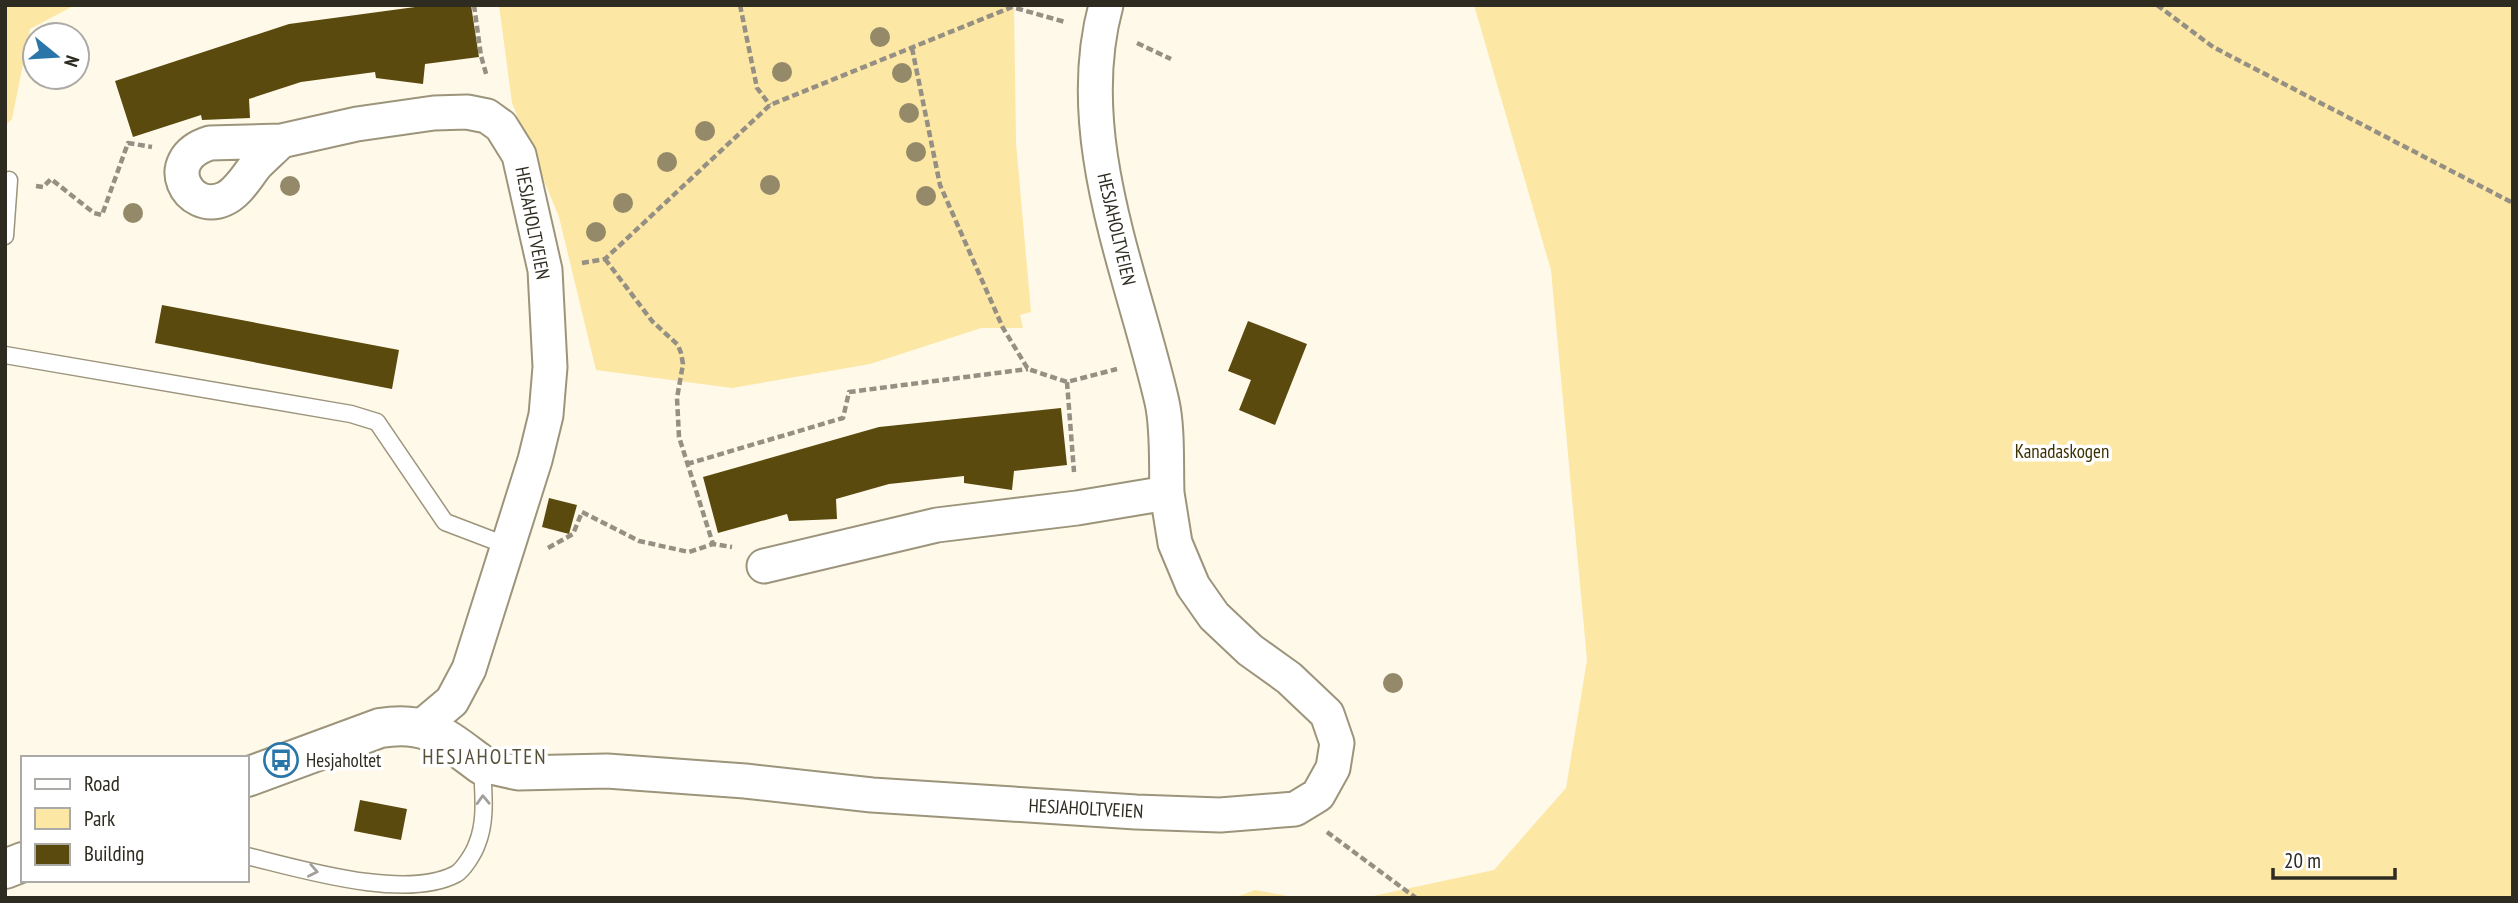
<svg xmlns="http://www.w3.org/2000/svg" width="2518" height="903" font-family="'PT Sans Narrow',sans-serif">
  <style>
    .green { fill: #fce7a4 }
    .building { fill: #5b4a0e }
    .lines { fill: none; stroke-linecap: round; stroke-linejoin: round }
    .service-casing { stroke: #9c947b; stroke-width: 19 }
    .minor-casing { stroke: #9c947b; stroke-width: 37 }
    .secondary-casing { stroke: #9c947b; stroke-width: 42 }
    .path { stroke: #959083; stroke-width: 4.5; stroke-dasharray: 7 3.5; stroke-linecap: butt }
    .service { stroke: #fff; stroke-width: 16 }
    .minor { stroke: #fff; stroke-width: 33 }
    .secondary { stroke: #fff; stroke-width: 38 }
    .tree { fill: #948a69 }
    .oneway { stroke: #a1a09b }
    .labels { text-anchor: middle; stroke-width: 7; stroke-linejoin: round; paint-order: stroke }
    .street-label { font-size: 19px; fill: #2e2b20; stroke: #fff }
    .park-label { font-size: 19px; fill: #3d3001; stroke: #fff }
    .poi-label { font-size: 19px; fill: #2e2b20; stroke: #fff; text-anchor: start }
    .neighbourhood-label { font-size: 21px; letter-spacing: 2px; fill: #58513a; stroke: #fff }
  </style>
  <rect width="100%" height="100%" fill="#fff9e9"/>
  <path class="green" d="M5,5H75L30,29L12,119L5,126Z
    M499,5H1014L1016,143L1031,312L1020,315L1023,328H981L870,364L732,388L596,370L559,217L512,103Z
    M1474,5H2513V898H1364L1494,870L1566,788L1587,660L1551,270Z
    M1255,890L1299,898H1234Z"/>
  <path class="building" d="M430,5H471L479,57L425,64L423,84L376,78L375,72L301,82L249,99L250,118L202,120L201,115L133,137L115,81L289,24Z
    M162,305L399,350L392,389L155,343Z
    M1248,321L1307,344L1275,425L1239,410L1251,380L1228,371Z
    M1061,408L1067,465L1014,471L1012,490L964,483V476L889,484L836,499L837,519L789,521L787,514L718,533L703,477L879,427Z
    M549,498L577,505L569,534L542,527Z
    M360,800L407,809L401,840L354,831Z"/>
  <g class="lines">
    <g class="service-casing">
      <path id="service" d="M5,236L9,180
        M5,355L351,414L377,422L445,522L508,546
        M247,856C301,869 405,901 456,874C463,870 474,853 477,844C487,820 483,791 482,765"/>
    </g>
    <g class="minor-casing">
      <path id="minor" d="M281,141C273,149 265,156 257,164C247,176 238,193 224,199C188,215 158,159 210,143L281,141L357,124L434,113L467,112L487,116L501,126L519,155L545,270L550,367L546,415L535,460L469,669L452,701L421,727
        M764,566L937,525L1077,508L1167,493C1166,465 1168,429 1162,402C1133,275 1070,137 1106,5
        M482,765L518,773L607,771L745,781L872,795L1136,812L1220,815L1295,809L1318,795L1333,768L1337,743L1327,714L1289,678L1250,650L1214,616L1193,586L1175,543L1167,493"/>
    </g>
    <g class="secondary-casing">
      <path id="secondary" d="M247,777L380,728C428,720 445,738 482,765
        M5,869L23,862"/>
    </g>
    <path class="path" d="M474,5L481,56L487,77
      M740,5L757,88L770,105
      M2157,5L2213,47L2513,203
      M1137,43L1171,59
      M912,48L940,185L1003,328L1028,369L1067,382L1117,369
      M36,186L43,187L51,179L94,213L102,215L128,143L152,147
      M605,259L652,321L678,345L681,353L683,364L677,398L679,437L713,544L732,547
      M582,263L605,259L770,105L1012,7L1065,22
      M1067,382L1074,472
      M687,464L843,418L849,392L1028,369
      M548,548L573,534L582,512L639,541L689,552L713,544
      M1327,832L1416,898"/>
    <use href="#service" class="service"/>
    <use href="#minor" class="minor"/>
    <use href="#secondary" class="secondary"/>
  </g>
  <g class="tree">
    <circle cx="880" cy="37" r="10"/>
    <circle cx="782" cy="72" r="10"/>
    <circle cx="902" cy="73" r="10"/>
    <circle cx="909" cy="113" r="10"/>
    <circle cx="705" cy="131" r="10"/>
    <circle cx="916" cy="152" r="10"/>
    <circle cx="667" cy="162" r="10"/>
    <circle cx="770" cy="185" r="10"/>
    <circle cx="290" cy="186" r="10"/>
    <circle cx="926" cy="196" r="10"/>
    <circle cx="623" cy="203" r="10"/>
    <circle cx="133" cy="213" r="10"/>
    <circle cx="596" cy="232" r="10"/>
    <circle cx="1393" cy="683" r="10"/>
  </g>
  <defs><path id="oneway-chevron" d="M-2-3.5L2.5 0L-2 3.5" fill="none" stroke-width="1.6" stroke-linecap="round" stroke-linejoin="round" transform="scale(1.75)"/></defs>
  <g class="oneway">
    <use href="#oneway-chevron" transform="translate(483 800) rotate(-92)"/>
    <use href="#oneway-chevron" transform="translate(313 871) rotate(11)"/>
  </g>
  <defs>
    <g id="bus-ring" transform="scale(1.75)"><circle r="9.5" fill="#fff" stroke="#2a76a9" stroke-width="1.5"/><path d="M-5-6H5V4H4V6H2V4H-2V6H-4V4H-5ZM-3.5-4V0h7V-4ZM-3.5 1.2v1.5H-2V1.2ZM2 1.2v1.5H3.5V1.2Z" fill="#2a76a9"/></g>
  </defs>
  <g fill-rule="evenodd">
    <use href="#bus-ring" x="281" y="760"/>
  </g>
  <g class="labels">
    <g class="street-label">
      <text transform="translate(533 223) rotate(79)" y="7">HESJAHOLTVEIEN</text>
      <text transform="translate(1117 229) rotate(77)" y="7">HESJAHOLTVEIEN</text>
      <text transform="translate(1086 808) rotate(3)" y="7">HESJAHOLTVEIEN</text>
    </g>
    <g class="park-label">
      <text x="2062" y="458">Kanadaskogen</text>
    </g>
    <g class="poi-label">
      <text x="306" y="767">Hesjaholtet</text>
    </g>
    <g class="neighbourhood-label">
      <text x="485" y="764">HESJAHOLTEN</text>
    </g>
  </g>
  <rect width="2518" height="903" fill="none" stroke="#2e2b20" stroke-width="14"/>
  <rect x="21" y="756" width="228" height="126" fill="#ffffff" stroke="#abaaa6" stroke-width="2"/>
  <rect x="35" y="779" width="35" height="10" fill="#ffffff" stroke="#abaaa6" stroke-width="2"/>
  <text x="84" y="791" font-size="21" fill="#2e2b20">Road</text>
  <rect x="35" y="808" width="35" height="21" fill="#fce7a4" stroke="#abaaa6" stroke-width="2"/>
  <text x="84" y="826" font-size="21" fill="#2e2b20">Park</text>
  <rect x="35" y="844" width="35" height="21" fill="#5b4a0e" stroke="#abaaa6" stroke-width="2"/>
  <text x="84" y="861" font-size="21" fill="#2e2b20">Building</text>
  <g transform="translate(56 56) rotate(108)"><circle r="33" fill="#ffffff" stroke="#abaaa6" stroke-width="2"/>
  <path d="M0-5L12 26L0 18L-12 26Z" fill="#2a76a9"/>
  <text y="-10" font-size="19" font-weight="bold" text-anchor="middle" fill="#2e2b20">N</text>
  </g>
  <path d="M2273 868v10h122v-10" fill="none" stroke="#2e2b20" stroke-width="3.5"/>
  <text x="2284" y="868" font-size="21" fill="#2e2b20" stroke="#ffffff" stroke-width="5" paint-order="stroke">20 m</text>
</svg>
